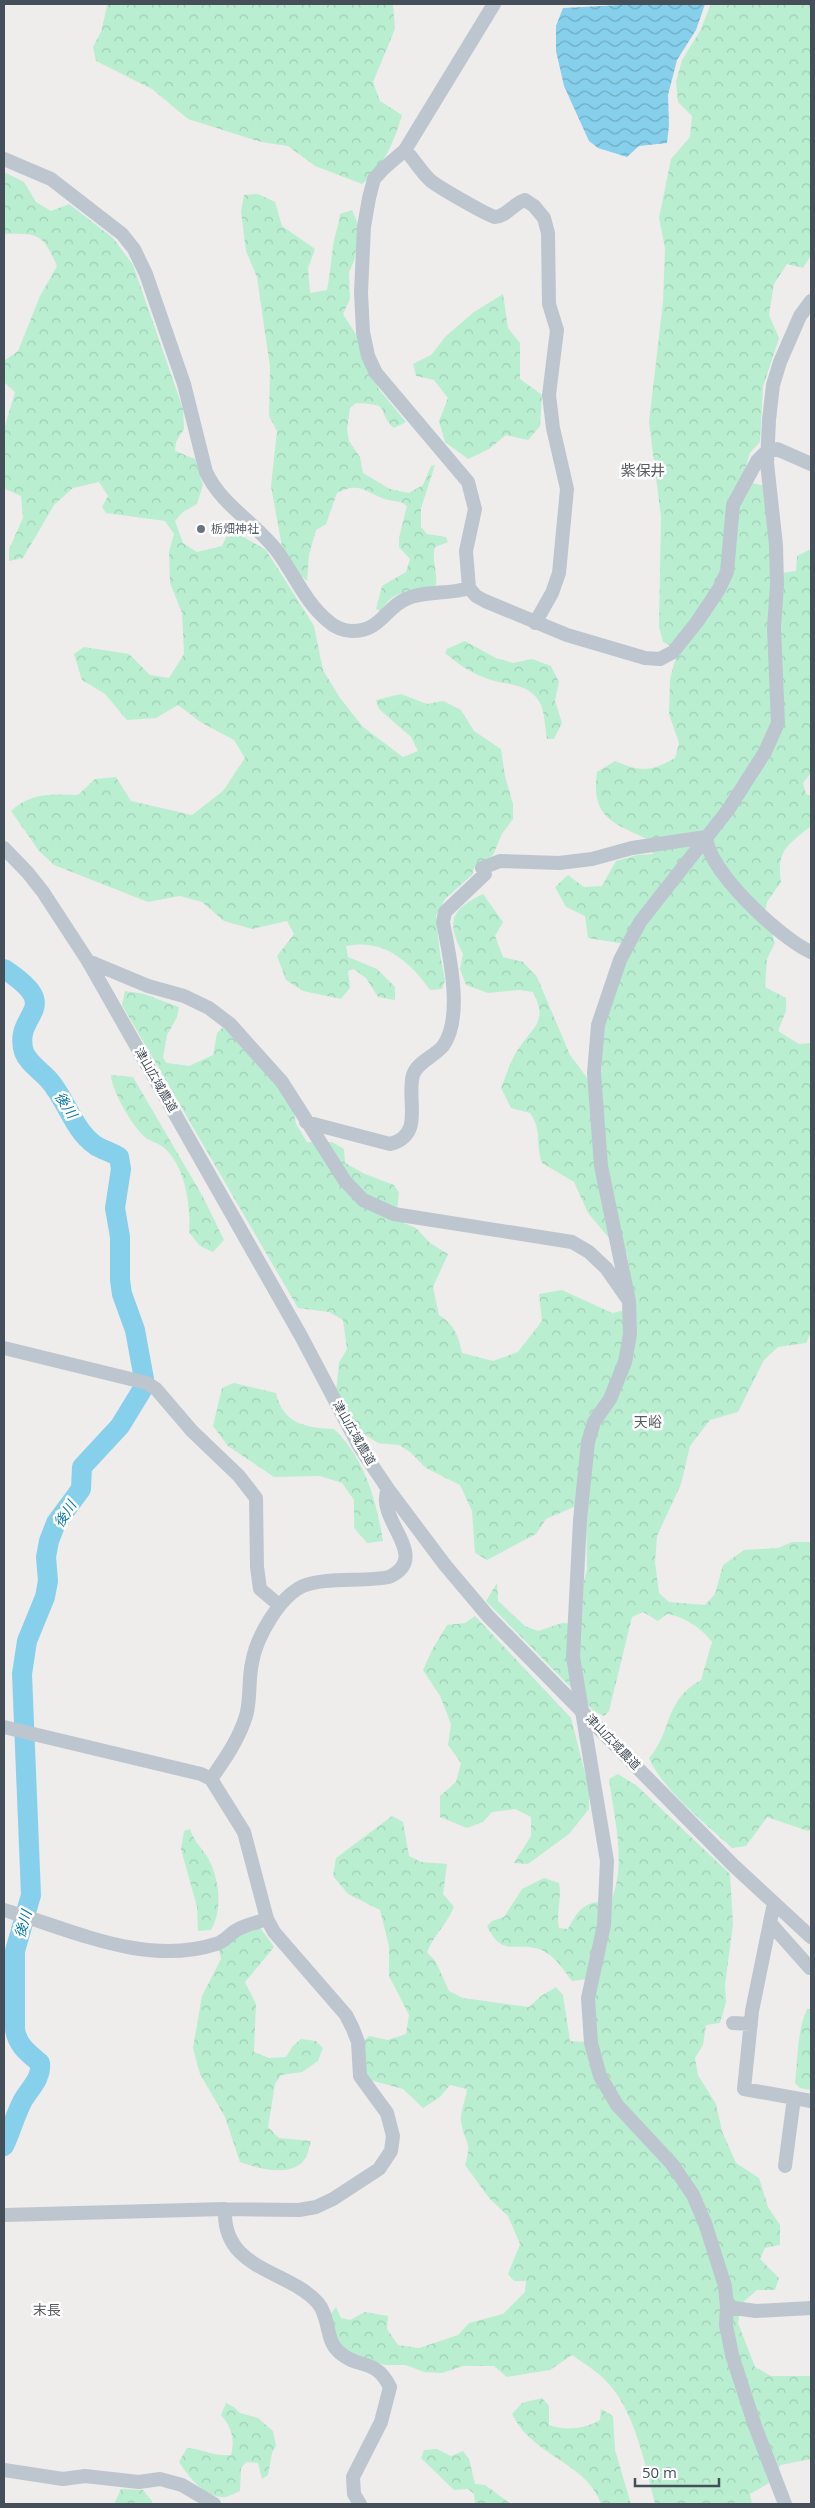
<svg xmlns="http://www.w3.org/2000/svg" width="815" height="2508" font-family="'Open Sans','Noto Sans JP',sans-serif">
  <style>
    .forest { fill: url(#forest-crowns) }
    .water { fill: url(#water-waves) }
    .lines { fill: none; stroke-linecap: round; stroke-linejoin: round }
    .river { stroke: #86d0ec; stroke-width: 20 }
    .minor { stroke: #bdc6cf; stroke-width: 14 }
    .minor-bridge { stroke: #bdc6cf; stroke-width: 14 }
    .worship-dot { fill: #6b7280; stroke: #fff; stroke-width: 2 }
    .labels { text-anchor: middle; stroke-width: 5; stroke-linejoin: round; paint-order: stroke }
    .worship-label { font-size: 12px; fill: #5b616d; stroke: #fff; text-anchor: start }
    .street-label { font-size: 12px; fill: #454f5a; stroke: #fff }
    .water-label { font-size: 14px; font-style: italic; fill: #0b7ca7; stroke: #fff }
    .neighbourhood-label { font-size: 14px; fill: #595c61; stroke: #fff }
    .quarter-label { font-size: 15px; fill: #595c61; stroke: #fff }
  </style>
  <defs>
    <pattern id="forest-crowns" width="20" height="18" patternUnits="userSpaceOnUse" patternTransform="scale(1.25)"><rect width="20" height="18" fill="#b9eed1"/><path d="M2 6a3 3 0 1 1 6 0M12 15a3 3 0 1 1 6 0" fill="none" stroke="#a0ceb6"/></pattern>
    <pattern id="water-waves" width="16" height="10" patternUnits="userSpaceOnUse" patternTransform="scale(1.25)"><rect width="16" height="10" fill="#86d0ec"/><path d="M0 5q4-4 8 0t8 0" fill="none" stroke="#6fabc2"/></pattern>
  </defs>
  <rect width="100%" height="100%" fill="#efecec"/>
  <path class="forest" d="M105,4H393L395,29L373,82L380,101L402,115C394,142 384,166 362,184L315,166L288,146L261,142L188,119L152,89L96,61L93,47L101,32L107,6Z
    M711,4H811V255L803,268L787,264L774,284L769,315L779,338L763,387L760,442L750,453L745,469L748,482L765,486L775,574L796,571L797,556L811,549V773L803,783L806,794L811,796V826C788,845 776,850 781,882L767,902L764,918L770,926L775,943L767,959L765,987L786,998V1011L778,1031L799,1044L811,1043V1332L806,1343L778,1347L764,1360L738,1412L710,1420L690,1446L681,1484L657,1536L655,1562L659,1593L669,1602L705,1605L715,1594L723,1565L744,1550L778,1548L792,1542H811V1829L808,1831L767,1817L746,1846L732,1848C707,1825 662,1789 649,1758C673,1731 663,1701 701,1680L712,1642C703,1629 683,1616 667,1614L658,1621L643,1612L632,1617L609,1711L604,1716L594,1711L486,1601L497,1583L498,1601L525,1626L538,1631L562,1623L580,1624L579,1603L587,1569L586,1507H574L546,1519L536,1534L487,1560L475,1553L472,1511L460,1485L426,1468L410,1452L399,1445L378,1443L360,1431L336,1393L339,1363L347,1349L343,1320L329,1312L298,1308L122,1005L125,991L144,994L179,1007L177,1017L167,1035L163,1058L167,1063L189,1066L213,1055L217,1033L223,1027L239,1037L272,1078L294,1113L296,1124L307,1142H332L344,1149L345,1163L365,1174L394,1185L399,1193L397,1210L404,1223L416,1228L430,1243L448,1254L433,1287L439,1315C454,1324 459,1337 462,1353L493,1361L518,1352L542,1321L539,1294L562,1290L612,1313L634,1308L627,1253L609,1238L588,1213L574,1182L542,1163C535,1143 543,1132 530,1113L511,1108L501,1088C506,1076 510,1062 517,1051C532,1027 549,1023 533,992L519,990L488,993L466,985L460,969L463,954C446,922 450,910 483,894L503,922L495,936L503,957L523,962L537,977L570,1055L588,1079L602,1072V1032L631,945L588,938L585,916L566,907L555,887L568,875L584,887L602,886L616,861L637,855L653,854L647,839C610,822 591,816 597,772L615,761C641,772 650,772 675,758L679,743L669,714L670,679L676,657L674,648L663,642L659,627L661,517L649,422L663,302L665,248L659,218L671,159L690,137L692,116L678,102L676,82L682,60L700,31Z
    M4,172L24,182L36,202L51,211L69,204L113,238L133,265L183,409L184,429L176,442L175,451L195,459L203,485L197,504L183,512L175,521L183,543L197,552L222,546L230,529L266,550L314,626L323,670L340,698L363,727L403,757L418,751L411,737L379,709L376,700L401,694L427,704L443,701L461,710L474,731L501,749L505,776L513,804V819L502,834L493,855L474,868L472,875L445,899L436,916L440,954L445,980L442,989L430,990C410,961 383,938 346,946L348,957L377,969L395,987V1000L378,997L366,978L354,969L348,971L350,988L341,999L303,991L286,980L277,956L294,934L287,921L252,929L224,921L202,902L180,896L148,902L54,865L39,851L11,811C31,792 52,794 78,795L95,779L116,777L131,801L192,815L223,791L245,758L234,740L202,723L178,705L156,718L127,720L105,694L82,680L74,654L84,647L129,654L150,675L169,678L184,654L182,613L170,583L169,552L174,534L165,521L106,513L102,507L108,496L99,482L73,488L54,505L23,558L9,561V549L23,518L21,496L5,489L4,429L15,392L4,382V361L18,351L40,296L57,266C43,234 39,233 4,234Z
    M258,194L275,202L282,226L315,249L308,268L310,293L327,290C330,275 331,261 333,246C334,236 339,226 340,214L352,210L360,229L354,261L349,272L350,299L343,314L359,339L378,388L406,422L394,428C374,409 395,405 356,403L350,408L347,429L349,441L360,457L363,473L390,489L409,493L423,485L431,466L435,465L421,508V527L427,534L446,537L448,542L435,547C431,559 438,572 436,585C411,597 397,584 381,611L376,609L382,586L406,572L410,559L399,547V538L407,506C400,500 394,502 385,499C365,492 359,481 337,493L326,524L316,530L309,555L307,581L299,574L282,547L271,486L277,431L269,416L270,367L257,277L246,251L241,211L244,195Z
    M503,294L508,328L520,343V379L542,395L540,426L528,440L506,435L489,449L468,459L445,442L439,421L448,398L434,380L416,376L413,364L431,355L446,336L474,312Z
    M465,641L496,658L513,663L532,659L551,666L559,682L555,701L562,723L554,739H547C545,729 545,714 541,705C530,682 507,686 488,679C471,673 458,664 445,653L447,649Z
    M111,1075L133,1077L203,1197L224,1240L213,1252L200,1246L189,1232C191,1206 185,1164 163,1147C159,1143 151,1142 146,1138C134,1129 111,1090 111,1075Z
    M234,1383L276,1393C283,1424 306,1428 334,1429C365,1459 376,1499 383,1541L367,1543L354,1528V1500L342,1483L320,1476L274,1477L228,1446L213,1426L222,1388Z
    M475,1616L571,1718L589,1789V1809L569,1834L528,1864L514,1863L531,1836V1817L515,1809L492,1812L483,1822L467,1828L440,1817V1796L456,1782L461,1763L448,1745L451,1724L440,1696L423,1670L432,1650L447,1625L465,1623Z
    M618,1774L637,1786L730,1874L733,1924L725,1985L726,2002L720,2023L706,2025L703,2045L695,2058L698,2075L716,2104L722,2131L736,2163L759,2178L768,2207L780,2225V2245L765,2248L760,2259L779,2278L775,2290H757L741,2304L738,2323L755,2367L771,2376H811V2459L781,2465L771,2474L769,2483L750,2494L752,2504H655C646,2467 634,2408 606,2381C597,2371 583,2363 572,2355L550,2370L507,2377L494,2366H463L442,2373L424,2372L406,2365H385L364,2358L343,2348L334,2333L330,2315L336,2307L341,2318L350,2320L365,2312L388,2316L387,2329L398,2345L419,2348L458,2335L469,2323L503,2314L525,2292L526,2281H514L508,2274L520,2244L508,2216L489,2198L465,2165C473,2138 464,2144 461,2121C460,2112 466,2099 467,2089L450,2085L440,2097L423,2108L403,2089L370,2080L362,2071L361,2044L369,2036L388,2040L406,2034L409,2015L389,1976V1946L380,1910L348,1894L333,1876L336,1858L392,1816L403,1822L409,1856L421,1862L447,1864L443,1894L454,1907C447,1924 434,1935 427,1952L436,1962L449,1991L463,1998L529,2007L541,1996L556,1987L563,1995L570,2041L587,2042V1979L572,1981C563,1969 554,1954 539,1949C513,1942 502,1957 487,1926L492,1921L504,1917L522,1889L544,1878L559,1883C562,1898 556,1912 559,1928L568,1929C580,1906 585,1902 611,1901C627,1864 614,1818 609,1779Z
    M190,1829C194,1840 198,1844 204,1852C219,1872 224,1909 211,1930L198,1931L197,1907L181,1849L184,1831Z
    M259,1926L274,1947L245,1982L256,2004L254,2052L269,2058L286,2057L293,2046L301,2039L316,2041L323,2048L318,2061L302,2072L281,2075L275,2084L268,2127L279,2138L311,2141C309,2147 308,2156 304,2160C291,2178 257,2168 240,2162L225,2117L200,2074L193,2048L202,1996L221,1959L219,1950L241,1934Z
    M807,2009H811V2090L800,2088L795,2083C798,2058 797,2031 807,2009Z
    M542,2398L549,2406V2425C565,2431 585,2429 600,2420L601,2409L613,2416L615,2450L631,2504H601C589,2469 549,2459 525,2433C520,2428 516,2421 512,2414L522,2403Z
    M226,2403L234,2407L240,2413L258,2418L273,2431L276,2446L272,2453L268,2475L262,2479L258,2463L246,2462L241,2468L240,2491C235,2493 227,2498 221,2497C203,2495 188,2476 179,2462L187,2448C203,2449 215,2457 231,2455C235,2440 232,2427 221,2415Z
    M437,2449L451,2456L463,2451L469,2459L475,2484L485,2485L511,2504H475L474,2494L468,2489L454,2490L421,2458L424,2450Z
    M121,2489L143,2490L152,2501V2504H114Z"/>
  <path class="water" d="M640,4H705L696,30L677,60L668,95L669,125L667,143L639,146L627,157L598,148L589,141L564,86L556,51V26L563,8Z"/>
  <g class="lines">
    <path class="river" d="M4,969C67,1010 12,1012 24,1052C28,1063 41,1071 49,1080C66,1099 74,1131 95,1145C102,1150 112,1152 119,1157L121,1169L115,1208L120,1237V1280L122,1294L135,1330L144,1379L142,1390L120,1426L82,1467L81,1489L56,1523L49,1541L46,1557L48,1581L45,1597L27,1641L22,1674L31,1895L15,1951V2029C17,2045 28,2053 40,2063C42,2079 29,2089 22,2102C15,2116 11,2131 4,2146"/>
    <path class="minor" d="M494,4L405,150L383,169L374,179L369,198L364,227L361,293L363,332L368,356L376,373L468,482L475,509L466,551L469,588L476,596L485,601L567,635L645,658L660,659L673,652L697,622L719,589L727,572L733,505L757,461L767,451L777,449L811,464
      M405,150C414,159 421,172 430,180C436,186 489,216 495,217C506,217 514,203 525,200L534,206L544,218L548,233L549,304L557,330L549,395L553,428L567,489L559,573L552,593L535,623
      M4,159L51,179L122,234L134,249L146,274L184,384L206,472C222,506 255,522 277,551C294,574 305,602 328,621C334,627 344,631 352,631C381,631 385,608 406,599C426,590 449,595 469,588
      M706,837C708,871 780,938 811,952
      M4,848L28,873L43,892L88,961L301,1336L359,1446L388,1489L445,1565L488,1616L733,1865L811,1937
      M482,868L500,861L559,863L592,859L632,848L706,837
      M88,961L148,986L184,996L209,1008L230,1024L282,1082L345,1181L363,1200L394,1214L572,1242L589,1252L606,1268L627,1298
      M306,1122L390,1144C425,1135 406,1100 413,1075C417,1062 435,1056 443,1046C464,1018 449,953 443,922L445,912L485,874
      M4,1348L147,1383L156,1389L192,1431L239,1476L256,1498L257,1567L260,1589L279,1605
      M573,1657L580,1520L588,1442L594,1422L610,1399L625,1362L630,1334L629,1301L601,1166L594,1073L598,1025L620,960L640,922L728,810L765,752L778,723L774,628L777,584L776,545L767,463L769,420L773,385L780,362L800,316L811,301
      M4,1727L201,1774L211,1779L244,1832L267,1919L274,1932L346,2015L353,2029L358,2042L360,2076L387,2113L393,2136L391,2151L379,2169L333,2199L316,2207L299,2210L225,2209L4,2215
      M590,1759L607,1861L604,1925L588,1998L591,2043L600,2076L617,2105L672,2164L693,2195L705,2223L725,2286L727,2307L726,2325L732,2355L755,2426L785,2504
      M211,1779C225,1759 239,1739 246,1716C251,1699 248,1681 252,1663C256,1638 279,1597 303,1586C323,1577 365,1582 389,1577C433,1557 374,1519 388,1489
      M774,1903L752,2011L744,2089L811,2101
      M4,1910C71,1929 145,1967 216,1944C224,1942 228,1936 235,1931C244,1925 256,1923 267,1919
      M770,1923L810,1968
      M733,2023L751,2024
      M785,2166L794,2098
      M225,2209C222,2271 288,2269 318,2303C330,2317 325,2340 339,2352C359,2370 375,2357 390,2387L381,2422L353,2477L354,2494L360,2504
      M727,2307L756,2311L811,2308
      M4,2470L63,2479L85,2476L139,2482L160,2479L182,2485L214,2504"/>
    <path class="minor-bridge" d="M573,1657L590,1759"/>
  </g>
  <circle class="worship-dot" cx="201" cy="529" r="5"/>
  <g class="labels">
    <g class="worship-label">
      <text x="211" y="533">栃畑神社</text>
    </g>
    <g class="street-label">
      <text transform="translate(156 1080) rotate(60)" y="4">津山広域農道</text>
      <text transform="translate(354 1433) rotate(60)" y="4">津山広域農道</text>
      <text transform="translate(613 1742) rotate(46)" y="4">津山広域農道</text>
    </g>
    <g class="water-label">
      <text transform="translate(66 1105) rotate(57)" y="5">後川</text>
      <text transform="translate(65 1514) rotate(-58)" y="5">後川</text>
      <text transform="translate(23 1924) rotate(-74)" y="5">後川</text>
    </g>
    <g class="neighbourhood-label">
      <text x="648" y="1427">天峪</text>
      <text x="47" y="2315">末長</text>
    </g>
    <g class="quarter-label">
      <text x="643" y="476">紫保井</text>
    </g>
  </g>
  <rect width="815" height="2508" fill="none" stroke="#454f5a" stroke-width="10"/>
  <path d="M635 2478v8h84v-8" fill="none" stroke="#454f5a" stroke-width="2.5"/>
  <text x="642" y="2478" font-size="15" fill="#454f5a" stroke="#ffffff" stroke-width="4" paint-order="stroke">50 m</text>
</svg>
